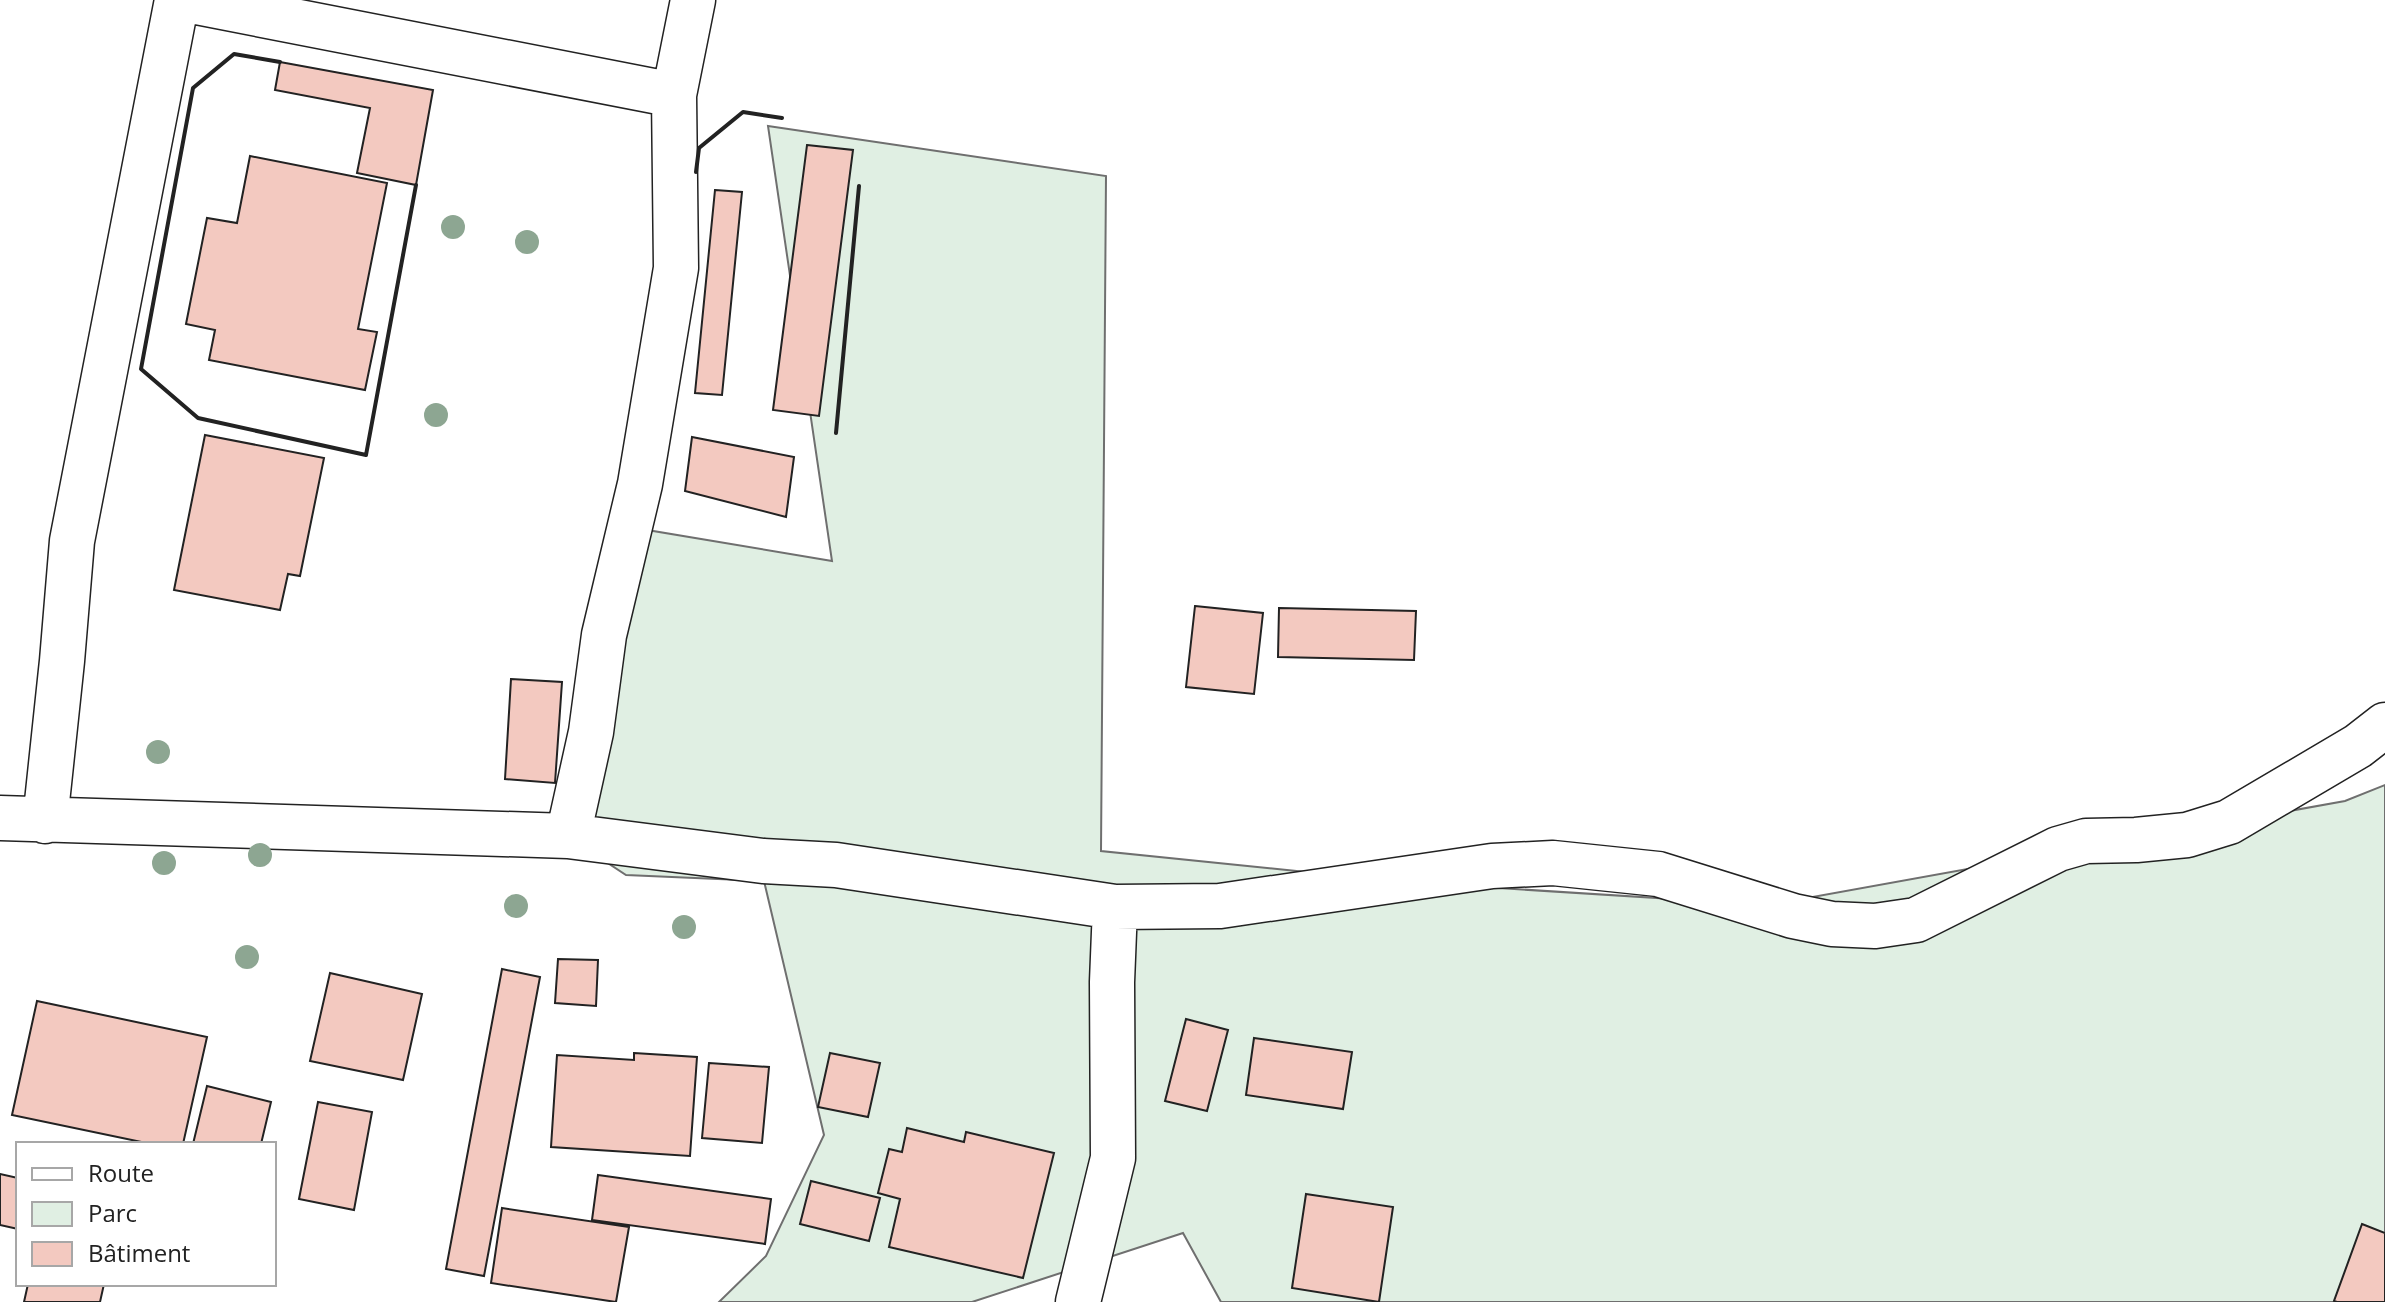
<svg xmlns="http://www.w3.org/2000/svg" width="2385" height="1302" font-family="'Open Sans',sans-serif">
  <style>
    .green { fill: #e0efe3; stroke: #6f6f6f; stroke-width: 2 }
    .building { fill: #f3c9c0; stroke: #222; stroke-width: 2 }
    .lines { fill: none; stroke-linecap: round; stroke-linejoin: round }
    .street-casing { stroke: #222; stroke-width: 47 }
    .street { stroke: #fff; stroke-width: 44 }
    .wall { stroke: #222; stroke-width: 4 }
    .tree { fill: #8da692 }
  </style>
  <rect width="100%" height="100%" fill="#fff"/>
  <path class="green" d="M768,126L1106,176L1101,851L1403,882L1768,905L2345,801L2385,785V1302H1221L1183,1233L972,1302H719L766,1256L824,1135L764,881L626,875L588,850L629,527L832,561Z"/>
  <path class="building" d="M280,62L433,90L416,185L357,173L370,108L275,90Z
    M807,145L853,150L819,416L773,410Z
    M250,156L387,183L358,329L377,332L365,390L209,360L215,330L186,324L207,218L237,223Z
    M715,190L742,192L722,395L695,393Z
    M205,435L324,458L300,576L288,574L280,610L174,590Z
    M692,437L794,457L786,517L685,491Z
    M1195,606L1263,613L1254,694L1186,687Z
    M1279,608L1416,611L1414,660L1278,657Z
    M511,679L562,682L555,783L505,779Z
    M558,959L598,960L596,1006L555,1003Z
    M502,969L540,977L484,1276L446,1269Z
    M330,973L422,994L403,1080L310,1061Z
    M37,1001L207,1037L183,1144H151L12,1115Z
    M1186,1019L1228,1030L1207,1111L1165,1101Z
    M1254,1038L1352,1052L1343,1109L1246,1095Z
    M634,1053L697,1057L690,1156L551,1147L557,1055L634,1060Z
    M830,1053L880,1063L868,1117L818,1107Z
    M709,1063L769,1067L762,1143L702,1138Z
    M207,1086L271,1102L261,1144H193Z
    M318,1102L372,1112L354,1210L299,1199Z
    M907,1128L964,1142L966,1132L1054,1153L1023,1278L889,1247L900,1199L878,1193L889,1149L902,1152Z
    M0,1174L18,1178V1229L0,1225Z
    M598,1175L771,1199L765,1244L592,1220Z
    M811,1181L880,1198L869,1241L800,1224Z
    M1306,1194L1393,1207L1379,1302L1292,1288Z
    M502,1208L629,1227L616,1302L491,1283Z
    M2362,1224L2385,1233V1302H2337L2334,1301Z
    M28,1284H104L100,1302H24Z"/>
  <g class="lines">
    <g class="street-casing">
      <path id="street" d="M186,0L674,95
        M693,0L674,95L676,268L640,484L604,635L591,732L568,836L763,861L836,865L1115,907L1112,982L1113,1158L1078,1302
        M0,818L568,836
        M45,821L62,661L72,541L177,0
        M1115,907L1220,906L1492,866L1553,863L1658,874L1793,916L1832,924L1875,926L1916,920L2058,849L2086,841L2136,840L2187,835L2229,822L2358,746L2385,725"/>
    </g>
    <use href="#street" class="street"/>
    <path class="wall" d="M280,62L234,54L193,88L141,369L198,418L366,455L416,185
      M696,172L699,148L743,112L782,118
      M836,433L859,186"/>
  </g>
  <g class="tree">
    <circle cx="453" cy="227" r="12"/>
    <circle cx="527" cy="242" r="12"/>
    <circle cx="436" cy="415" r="12"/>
    <circle cx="158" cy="752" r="12"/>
    <circle cx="260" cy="855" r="12"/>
    <circle cx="164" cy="863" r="12"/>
    <circle cx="516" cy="906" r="12"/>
    <circle cx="684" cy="927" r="12"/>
    <circle cx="247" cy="957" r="12"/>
  </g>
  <rect x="16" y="1142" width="260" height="144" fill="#ffffff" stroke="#a7a7a7" stroke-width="2"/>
  <rect x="32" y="1168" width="40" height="12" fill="#ffffff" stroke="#a7a7a7" stroke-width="2"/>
  <text x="88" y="1182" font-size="24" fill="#222222">Route</text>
  <rect x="32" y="1202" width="40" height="24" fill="#e0efe3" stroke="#a7a7a7" stroke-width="2"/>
  <text x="88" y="1222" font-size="24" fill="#222222">Parc</text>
  <rect x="32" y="1242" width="40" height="24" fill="#f3c9c0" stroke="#a7a7a7" stroke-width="2"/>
  <text x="88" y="1262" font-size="24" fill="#222222">Bâtiment</text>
</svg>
